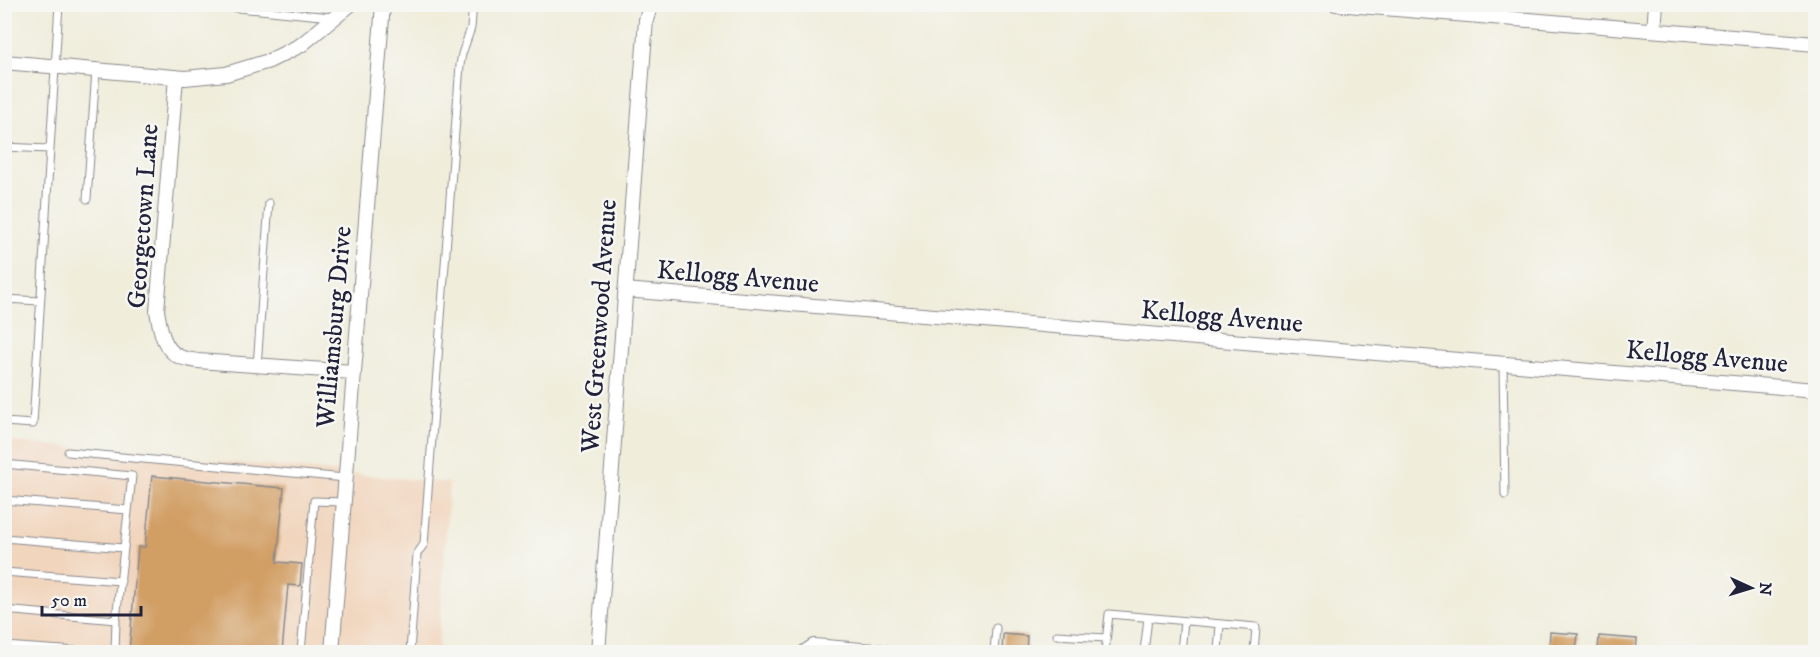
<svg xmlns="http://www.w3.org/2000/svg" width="1820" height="657" font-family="'IM FELL DW Pica',serif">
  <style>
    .built { fill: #f1d5bd }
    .building { fill: #d19e63 }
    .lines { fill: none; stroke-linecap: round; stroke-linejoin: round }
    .lane-casing { stroke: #89888b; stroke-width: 9 }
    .street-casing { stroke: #89888b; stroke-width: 16 }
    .lane { stroke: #fff; stroke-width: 7 }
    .street { stroke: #fff; stroke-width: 14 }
    .labels { text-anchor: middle; stroke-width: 5; stroke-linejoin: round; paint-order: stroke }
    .street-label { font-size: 26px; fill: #22223b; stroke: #f6f6f2 }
  </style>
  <rect width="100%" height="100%" fill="#f6f6f2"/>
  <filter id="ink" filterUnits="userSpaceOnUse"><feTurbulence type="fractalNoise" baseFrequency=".0167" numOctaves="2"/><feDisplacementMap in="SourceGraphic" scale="12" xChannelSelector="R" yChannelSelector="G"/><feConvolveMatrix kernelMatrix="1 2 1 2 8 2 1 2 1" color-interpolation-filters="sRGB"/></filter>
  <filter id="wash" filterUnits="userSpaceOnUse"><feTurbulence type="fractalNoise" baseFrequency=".008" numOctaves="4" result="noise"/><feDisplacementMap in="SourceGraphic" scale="24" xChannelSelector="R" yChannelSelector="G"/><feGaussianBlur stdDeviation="1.35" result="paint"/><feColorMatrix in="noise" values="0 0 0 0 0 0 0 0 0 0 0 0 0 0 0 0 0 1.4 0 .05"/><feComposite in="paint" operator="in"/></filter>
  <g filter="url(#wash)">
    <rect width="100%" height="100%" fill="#f0eddb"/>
    <path class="built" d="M4,441L449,483L438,652H5Z"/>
    <g id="blocks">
      <path class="building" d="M152,476L284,488L277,562L302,564L300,586L288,585L282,652H129L138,547H145Z
        M1550,632L1578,634L1576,652H1549Z
        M1003,634L1027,636L1026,652H1002Z
        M1599,636L1637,639L1636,652H1598Z"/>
    </g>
  </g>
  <g filter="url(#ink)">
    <use href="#blocks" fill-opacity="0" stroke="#89888b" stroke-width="1.5"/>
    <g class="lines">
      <g class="lane-casing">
        <path id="lane" d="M197,4L331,17
          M4,147L49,149
          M87,199L96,70
          M4,299L40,301
          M1503,364L1505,495
          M257,366L269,203
          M4,422L33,424L59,4
          M68,452L345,478
          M4,464L132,476L116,620L4,610
          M4,500L128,510
          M4,538L124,548
          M4,572L121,581
          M1057,635L1106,638
          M4,646L92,652
          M115,652L116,620
          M301,652L314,501L343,502
          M410,652L417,554L424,544L460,65L462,54L471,28L473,4
          M994,652L996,628
          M1105,652L1109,614L1256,627L1254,652
          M1144,652L1148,618
          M1181,652L1184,621
          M1218,652L1220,624"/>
      </g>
      <g class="street-casing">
        <path id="street" d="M1336,4L1816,44
          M1654,30L1656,4
          M4,62L185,78L226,74L269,61L301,45L351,4
          M176,77L157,311C160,326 162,348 178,356C183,359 192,360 198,361L353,372
          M625,290L1816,390
          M332,652L383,4
          M598,652L646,20L651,4
          M805,652L814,646L885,652"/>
      </g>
      <use href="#lane" class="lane"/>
      <use href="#street" class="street"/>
    </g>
  </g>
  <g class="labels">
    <g class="street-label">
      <text transform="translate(142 216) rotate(-86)" y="9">Georgetown Lane</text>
      <text transform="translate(738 276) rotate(5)" y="9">Kellogg Avenue</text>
      <text transform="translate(1222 316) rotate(5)" y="9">Kellogg Avenue</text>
      <text transform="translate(598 326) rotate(-86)" y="9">West Greenwood Avenue</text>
      <text transform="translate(333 327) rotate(-85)" y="9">Williamsburg Drive</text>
      <text transform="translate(1707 356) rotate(5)" y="9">Kellogg Avenue</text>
    </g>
  </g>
  <rect width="1820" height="657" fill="none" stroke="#f6f6f2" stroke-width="24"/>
  <g transform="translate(1751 588) rotate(94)" stroke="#f6f6f2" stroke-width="4.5" paint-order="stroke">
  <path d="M0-4.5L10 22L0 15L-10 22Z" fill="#22223b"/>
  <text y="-9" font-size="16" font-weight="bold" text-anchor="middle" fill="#22223b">N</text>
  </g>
  <path d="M42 606v9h99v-9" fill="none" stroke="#22223b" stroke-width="3"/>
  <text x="51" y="606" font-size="18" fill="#22223b" stroke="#f6f6f2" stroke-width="4.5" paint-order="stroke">50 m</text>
</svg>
